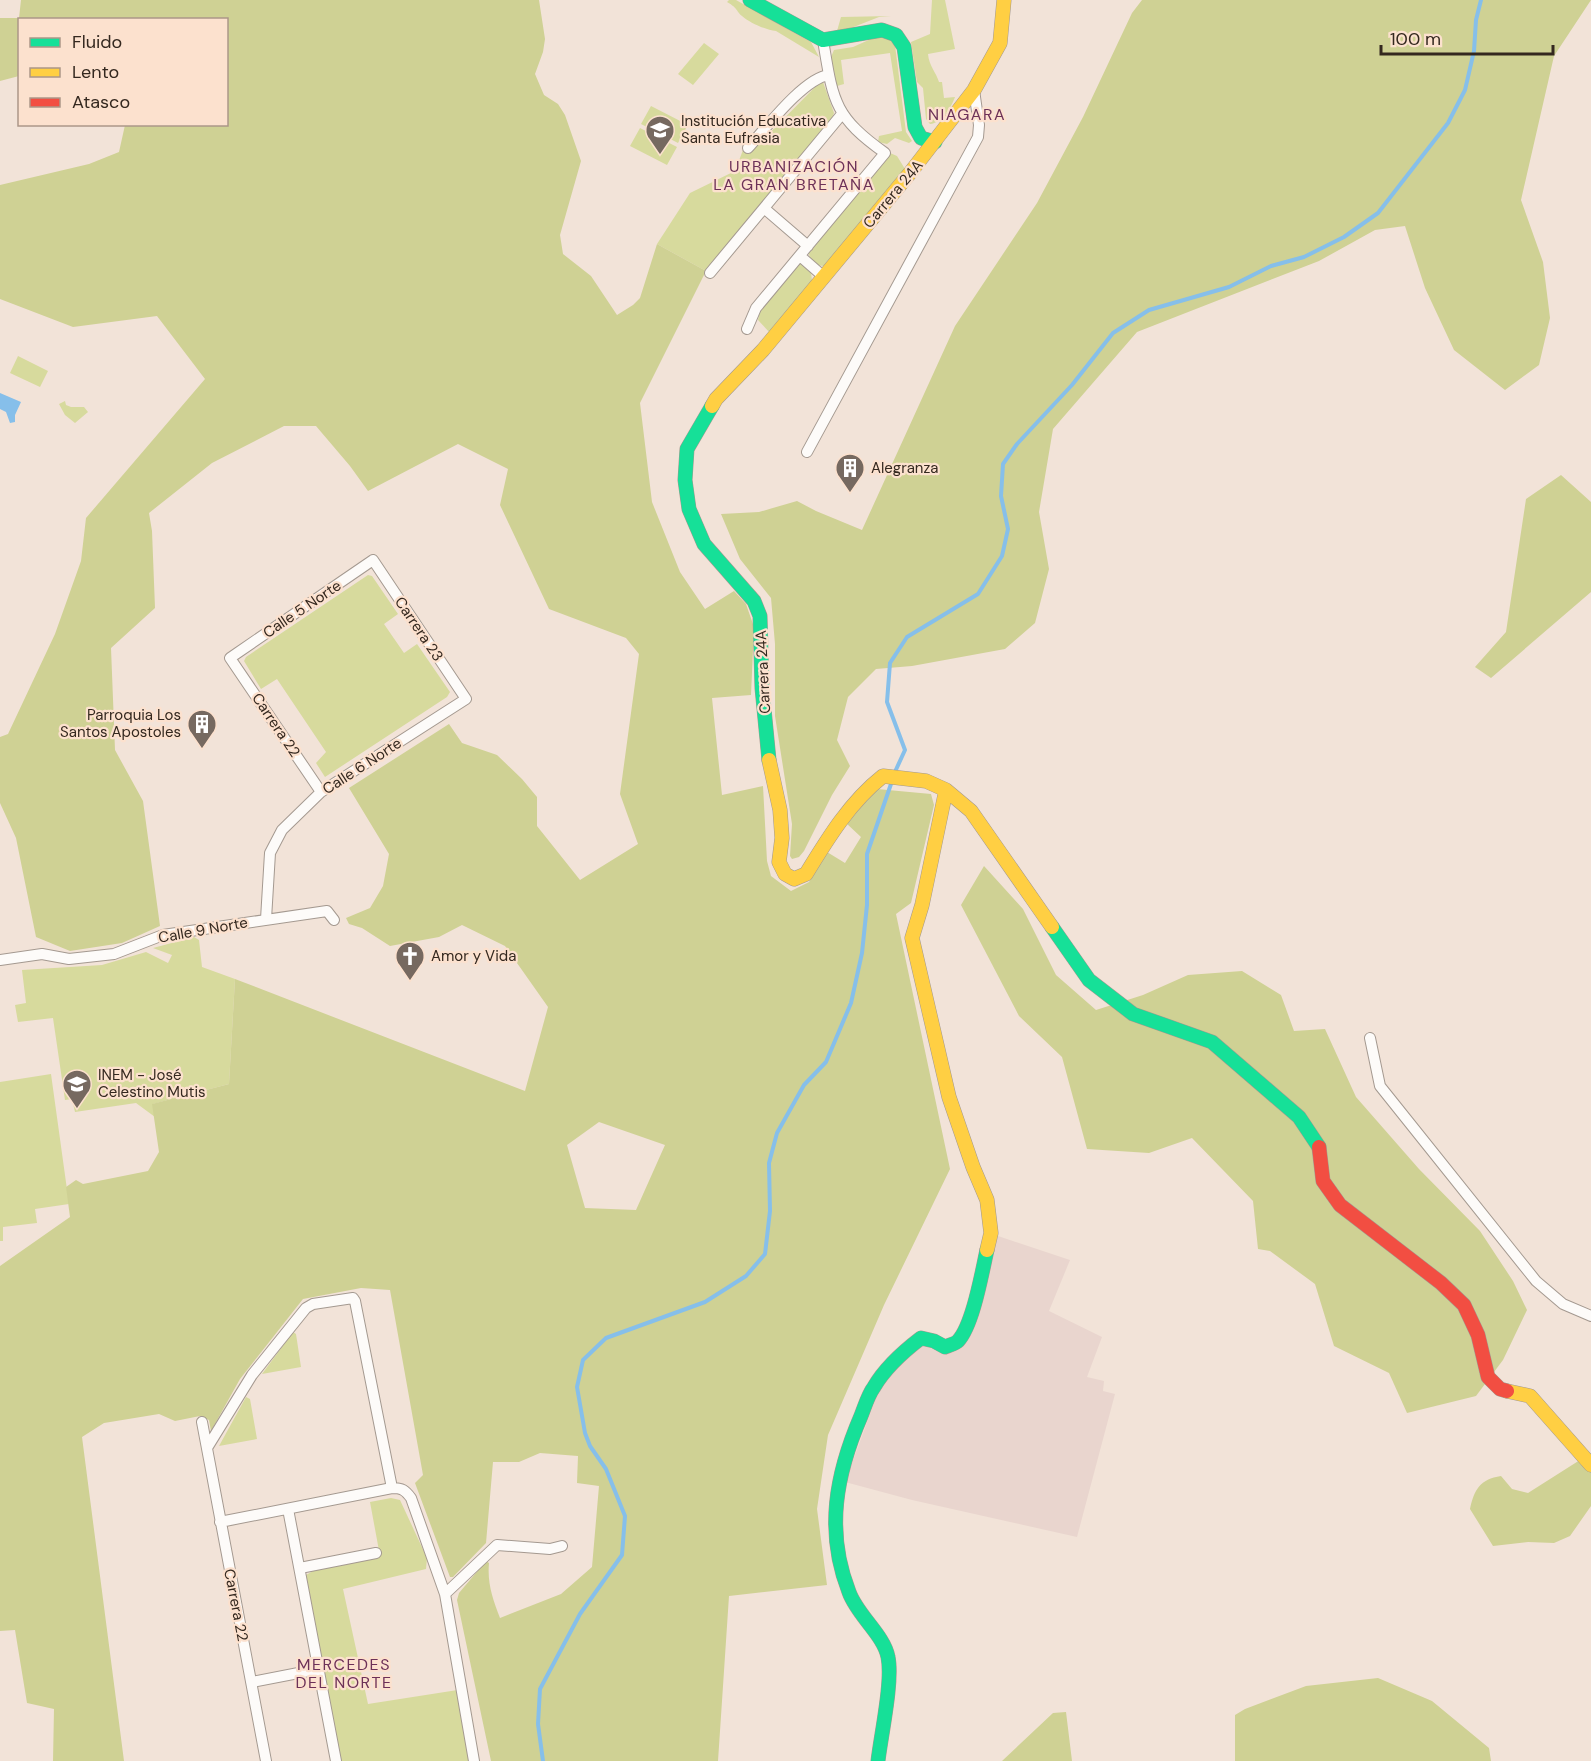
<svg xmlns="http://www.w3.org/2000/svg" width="1591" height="1761" font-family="'DM Sans',sans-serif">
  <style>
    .industrial { fill: #e9d5ce }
    .green { fill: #d7da9d }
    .forest { fill: #cfd194; fill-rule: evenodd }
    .water { fill: #86bfea }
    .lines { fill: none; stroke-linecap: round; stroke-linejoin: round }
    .stream { stroke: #86bfea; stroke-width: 4 }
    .street-casing { stroke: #a49990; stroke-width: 12 }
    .fast-casing { stroke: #a49990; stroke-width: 15 }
    .slow-casing { stroke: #a49990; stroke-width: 15 }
    .jam-casing { stroke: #a49990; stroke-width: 15 }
    .street { stroke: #fdfbf9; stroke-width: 10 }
    .fast { stroke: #16e098; stroke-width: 14 }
    .slow { stroke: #ffcf43; stroke-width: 14 }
    .jam { stroke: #f24e42; stroke-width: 14 }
    .labels { text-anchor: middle; stroke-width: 4.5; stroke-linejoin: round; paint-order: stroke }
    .poi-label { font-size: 15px; fill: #34281f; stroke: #fce1ce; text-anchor: start }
    .street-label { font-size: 15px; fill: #34281f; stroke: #fce1ce }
    .neighbourhood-label { font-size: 16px; letter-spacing: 1.5px; fill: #6d3158; stroke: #fce1ce }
  </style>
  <rect width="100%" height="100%" fill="#f2e3d8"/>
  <path class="industrial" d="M998,1236L1070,1260L1049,1311L1102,1337L1087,1377L1104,1381L1103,1391L1115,1394L1077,1537L912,1500L845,1482L876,1398L904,1355L921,1346L966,1338Z"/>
  <path class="green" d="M729,0H736L811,42L819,57L776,31C766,30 750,23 742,16C735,10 739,9 727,2Z
    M932,0H945L955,49L928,54C929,66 936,72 939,82H942L944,98L955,97C951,108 942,123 930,124L926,119L923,88L917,82L911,42L930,34Z
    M891,16L879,17L846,30L837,31L841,17Z
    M880,35L891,37L895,45L906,132L912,141L909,143L895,138L887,144L878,142L879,136L902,131L890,53L841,60L844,84L837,86L831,57L834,50L853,47Z
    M704,43L719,54L693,85L678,74Z
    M820,82H823L834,113L829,125L706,271L657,244L690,193L735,171L743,150L749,154Z
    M651,106L688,125L678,143L641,124Z
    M640,128L677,147L667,165L630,146Z
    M890,153L897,156L905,169L824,266C817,266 809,261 809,253Z
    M800,263L811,272L812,281L769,332L758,320L760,310Z
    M18,356L48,371L40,387L10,373Z
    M65,401L66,405L71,407H84L88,412L75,423L65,415L59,404Z
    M368,575L372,576L398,614L384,624L404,653L417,644L450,692L447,697L325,777L316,763L326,752L277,679L261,689L244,661L246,657Z
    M194,937L199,940L202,967L235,979L229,1084L153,1104L155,1117L136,1103L75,1112L72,1099L65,1100L53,1018L18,1022L15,1005L26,1003L22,970L102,965L146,952L168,963L172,955L153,948Z
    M51,1074L69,1204L35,1209L37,1223L3,1227V1241H0V1082Z
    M293,1332L296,1334L301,1367L262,1374Z
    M246,1397L250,1399L257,1439L219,1446Z
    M391,1498L400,1500L427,1558L426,1569L343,1589L368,1704L464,1689L479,1761H341L306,1575L313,1571L380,1556L370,1502Z"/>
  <path class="forest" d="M21,0H539L545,39L543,52L535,74L544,95L558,104L565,115L581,161L560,235L563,254L591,276L617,315L633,305L640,298L657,244L706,271L640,403L652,502L680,572L705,609L734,591L746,604L754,627L751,695L712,698L722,795L763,786L767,861L771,876L791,891L809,882L827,852L845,863L861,837L846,823L877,789L931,794L934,805L911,903L896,914L950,1169L884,1305L828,1435L817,1509L827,1585L729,1596L718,1761H491L457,1600L459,1593L486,1561L489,1563C487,1583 493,1600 500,1618L561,1594L592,1567L599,1486L577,1483L578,1456L540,1453L519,1462H493L486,1543L453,1577H450L415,1483L423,1475L390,1290L361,1288L303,1299L240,1379L211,1431L209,1420L200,1416L175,1421L159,1414L104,1423L82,1437L124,1761H53L54,1709L27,1703L15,1630L0,1631V1266L70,1217L66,1187L76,1180L83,1184L148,1171L159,1152L152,1104L229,1084L235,979L525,1091L548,1007L505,946L462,925L439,937L390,946L362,928L349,924L346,918L370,908L383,886L389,854L349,788L449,724L462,743L497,755L522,779L537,797V826L580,880L638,844L620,794L639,654L626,638L549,609L500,505L508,469L458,444L368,491L350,466L316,426H284L212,463L149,513L152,531L155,608L111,648L115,750L143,801L160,926L122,943L70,951L36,937L16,838L0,803V737L8,734L55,634L81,561L86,518L205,379L157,316L73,327L0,299V185L89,164L119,152L125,125L226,124V20H20L19,76L0,81V18H19ZM599,1122L665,1145L636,1210L585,1208L567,1145Z
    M1142,0H1591L1554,56L1521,200L1543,262L1550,318L1539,365L1505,390L1454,350L1425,288L1405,226L1375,230L1319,261L1137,332L1053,429L1039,512L1049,569L1035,623L1005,649L912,666L876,669L848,697L837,740L850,766L832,795L804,851L799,857L792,859L790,856L792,824L775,716V644L771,598L740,559L721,514L759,512L797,501L816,511L862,530L955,326L1037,203L1083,117L1132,13Z
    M1561,475L1591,502V592L1491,678L1475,667L1506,632L1526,499Z
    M984,866L1023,909L1056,975L1096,1010L1143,995L1188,975L1242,971L1281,995L1294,1031L1325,1029L1356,1097L1419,1169L1480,1231L1513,1281L1527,1310L1503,1360L1476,1396L1407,1413L1389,1373L1334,1346L1315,1284L1270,1251L1258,1249L1253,1201L1192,1138L1149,1153L1087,1149L1062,1057L1019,1016L961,905Z
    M1591,1453V1506L1570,1536L1554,1543L1528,1542L1493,1546L1470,1509C1474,1490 1480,1479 1501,1476L1512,1489L1528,1493Z
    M1378,1678L1432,1701L1489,1748L1491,1761H1235V1715L1245,1709L1306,1686Z
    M1066,1712L1072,1761H1002L1053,1713Z"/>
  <path class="water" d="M0,393L21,402L15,415V422L10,423L6,412L0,409Z"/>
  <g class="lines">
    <path class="stream" d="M894,774L905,750L887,702L890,663L907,637L978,594L1002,556L1008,529L1001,496L1003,464L1017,444L1072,385L1113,333L1149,310L1229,287L1271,266L1304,257L1344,237L1378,213L1448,123L1465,90L1474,51L1476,20L1481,0
      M543,1761L538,1724L540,1689L580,1614L622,1555L625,1516L606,1469L590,1446L585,1433L577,1387L583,1360L606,1338L705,1302L746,1276L765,1254L770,1211L769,1163L777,1133L804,1085L826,1062L851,1003L862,953L867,905V854L892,781"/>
    <g class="street-casing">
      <path id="street" d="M748,148C766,128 804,78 829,75
        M765,209L808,246
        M800,256L824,277
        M710,273L842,114
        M747,329L756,308L885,153C833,116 833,100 823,40
        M807,452L978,137L979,125L974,90
        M266,919L270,853L282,830L321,792L466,699L373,560L230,658L321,792
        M0,960L42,954L69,959L114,954L163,935L327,911L334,920
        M1370,1038L1380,1086L1536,1281L1563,1304L1591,1316
        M202,1422L266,1761
        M207,1448L252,1375L306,1308L313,1304L353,1298L355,1301L392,1488
        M288,1509L336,1761
        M220,1522L392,1488C402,1488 405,1490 411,1498L445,1594L474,1761
        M300,1568L376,1553
        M445,1594L497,1545L550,1549L562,1546
        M252,1682L319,1669"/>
    </g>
    <g class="fast-casing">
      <path id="fast" d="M750,0L823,40L882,30L896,35L904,47L915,127L921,138L935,142
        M712,406L687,449L685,480L689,509L704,544L754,601L760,616L762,688L769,760
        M1052,927L1089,980L1133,1014L1212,1042L1299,1117L1319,1147
        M878,1761C881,1735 893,1681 888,1657C884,1635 857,1615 849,1592C825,1531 836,1474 861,1416C865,1406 868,1395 874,1387C885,1368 904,1351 921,1338L934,1341L945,1347C949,1345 955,1344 958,1341C973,1325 982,1272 987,1250"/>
    </g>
    <g class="slow-casing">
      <path id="slow" d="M712,406L716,399L763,350L910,173L974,90L1000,43L1004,0
        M769,760L780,810L782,838L779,862L785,874L794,879L806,874C828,838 850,802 883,776L926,781L946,790L971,811L1052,927
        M946,790L922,905L912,938L949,1097L973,1167L987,1200L991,1233L987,1250
        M1507,1391L1530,1396L1591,1465"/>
    </g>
    <g class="jam-casing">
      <path id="jam" d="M1319,1147L1323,1181L1340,1205L1441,1283L1464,1305L1478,1335L1488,1377L1500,1389L1507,1391"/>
    </g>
    <use href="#street" class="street"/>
    <use href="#fast" class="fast"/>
    <use href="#slow" class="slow"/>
    <use href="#jam" class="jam"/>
  </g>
  <defs>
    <g id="university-pin" transform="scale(1.5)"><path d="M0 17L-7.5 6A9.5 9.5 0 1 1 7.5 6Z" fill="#766960" stroke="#fce1ce"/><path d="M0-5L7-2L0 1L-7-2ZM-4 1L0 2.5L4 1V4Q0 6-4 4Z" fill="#fff"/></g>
    <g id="building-pin" transform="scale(1.5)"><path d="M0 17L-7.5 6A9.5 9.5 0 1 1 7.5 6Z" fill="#766960" stroke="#fce1ce"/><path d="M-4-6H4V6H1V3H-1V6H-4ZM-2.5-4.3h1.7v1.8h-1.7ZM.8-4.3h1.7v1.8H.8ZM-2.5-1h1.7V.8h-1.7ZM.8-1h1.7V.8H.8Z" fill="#fff"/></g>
    <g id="church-pin" transform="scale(1.5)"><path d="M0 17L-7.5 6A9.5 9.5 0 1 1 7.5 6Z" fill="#766960" stroke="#fce1ce"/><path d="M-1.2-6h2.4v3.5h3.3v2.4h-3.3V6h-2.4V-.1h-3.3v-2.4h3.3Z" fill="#fff"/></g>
    <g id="school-pin" transform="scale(1.5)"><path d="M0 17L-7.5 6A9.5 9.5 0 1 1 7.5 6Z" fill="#766960" stroke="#fce1ce"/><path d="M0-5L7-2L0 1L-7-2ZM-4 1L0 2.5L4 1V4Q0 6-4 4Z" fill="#fff"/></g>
  </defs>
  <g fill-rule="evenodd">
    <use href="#university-pin" x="660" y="130"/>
    <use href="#building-pin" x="850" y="468"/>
    <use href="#building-pin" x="202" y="724"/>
    <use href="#church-pin" x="410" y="956"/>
    <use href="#school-pin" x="77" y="1084"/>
  </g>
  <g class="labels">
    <g class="poi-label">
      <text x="681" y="126">Institución Educativa<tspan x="681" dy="17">Santa Eufrasia</tspan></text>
      <text x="871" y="473">Alegranza</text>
      <text x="181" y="720" text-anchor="end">Parroquia Los<tspan x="181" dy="17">Santos Apostoles</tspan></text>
      <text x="431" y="961">Amor y Vida</text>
      <text x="98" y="1080">INEM - José<tspan x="98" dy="17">Celestino Mutis</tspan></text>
    </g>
    <g class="street-label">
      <text transform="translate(893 194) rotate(-50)" y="5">Carrera 24A</text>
      <text transform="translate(302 609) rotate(-34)" y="5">Calle 5 Norte</text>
      <text transform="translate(419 629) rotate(56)" y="5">Carrera 23</text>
      <text transform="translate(763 672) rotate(-93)" y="5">Carrera 24A</text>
      <text transform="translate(276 725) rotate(56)" y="5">Carrera 22</text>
      <text transform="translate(362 766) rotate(-33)" y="5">Calle 6 Norte</text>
      <text transform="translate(203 930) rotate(-10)" y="5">Calle 9 Norte</text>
      <text transform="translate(236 1605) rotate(79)" y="5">Carrera 22</text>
    </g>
    <g class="neighbourhood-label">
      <text x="967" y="120">NIAGARA</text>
      <text x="794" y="172">URBANIZACIÓN<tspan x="794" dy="18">LA GRAN BRETAÑA</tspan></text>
      <text x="344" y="1670">MERCEDES<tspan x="344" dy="18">DEL NORTE</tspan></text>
    </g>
  </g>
  <rect x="18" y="18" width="210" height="108" fill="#fce1ce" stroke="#ac9788" stroke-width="1.5"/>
  <rect x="30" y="38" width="30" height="9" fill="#16e098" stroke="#ac9788" stroke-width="1.5"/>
  <text x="72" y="48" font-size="18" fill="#34281f">Fluido</text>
  <rect x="30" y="68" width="30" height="9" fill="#ffcf43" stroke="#ac9788" stroke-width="1.5"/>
  <text x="72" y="78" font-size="18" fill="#34281f">Lento</text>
  <rect x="30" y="98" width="30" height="9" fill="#f24e42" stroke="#ac9788" stroke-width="1.5"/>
  <text x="72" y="108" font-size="18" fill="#34281f">Atasco</text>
  <path d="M1381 45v9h172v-9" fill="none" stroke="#34281f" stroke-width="3"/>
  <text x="1390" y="45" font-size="18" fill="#34281f" stroke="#fce1ce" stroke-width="4.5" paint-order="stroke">100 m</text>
</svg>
